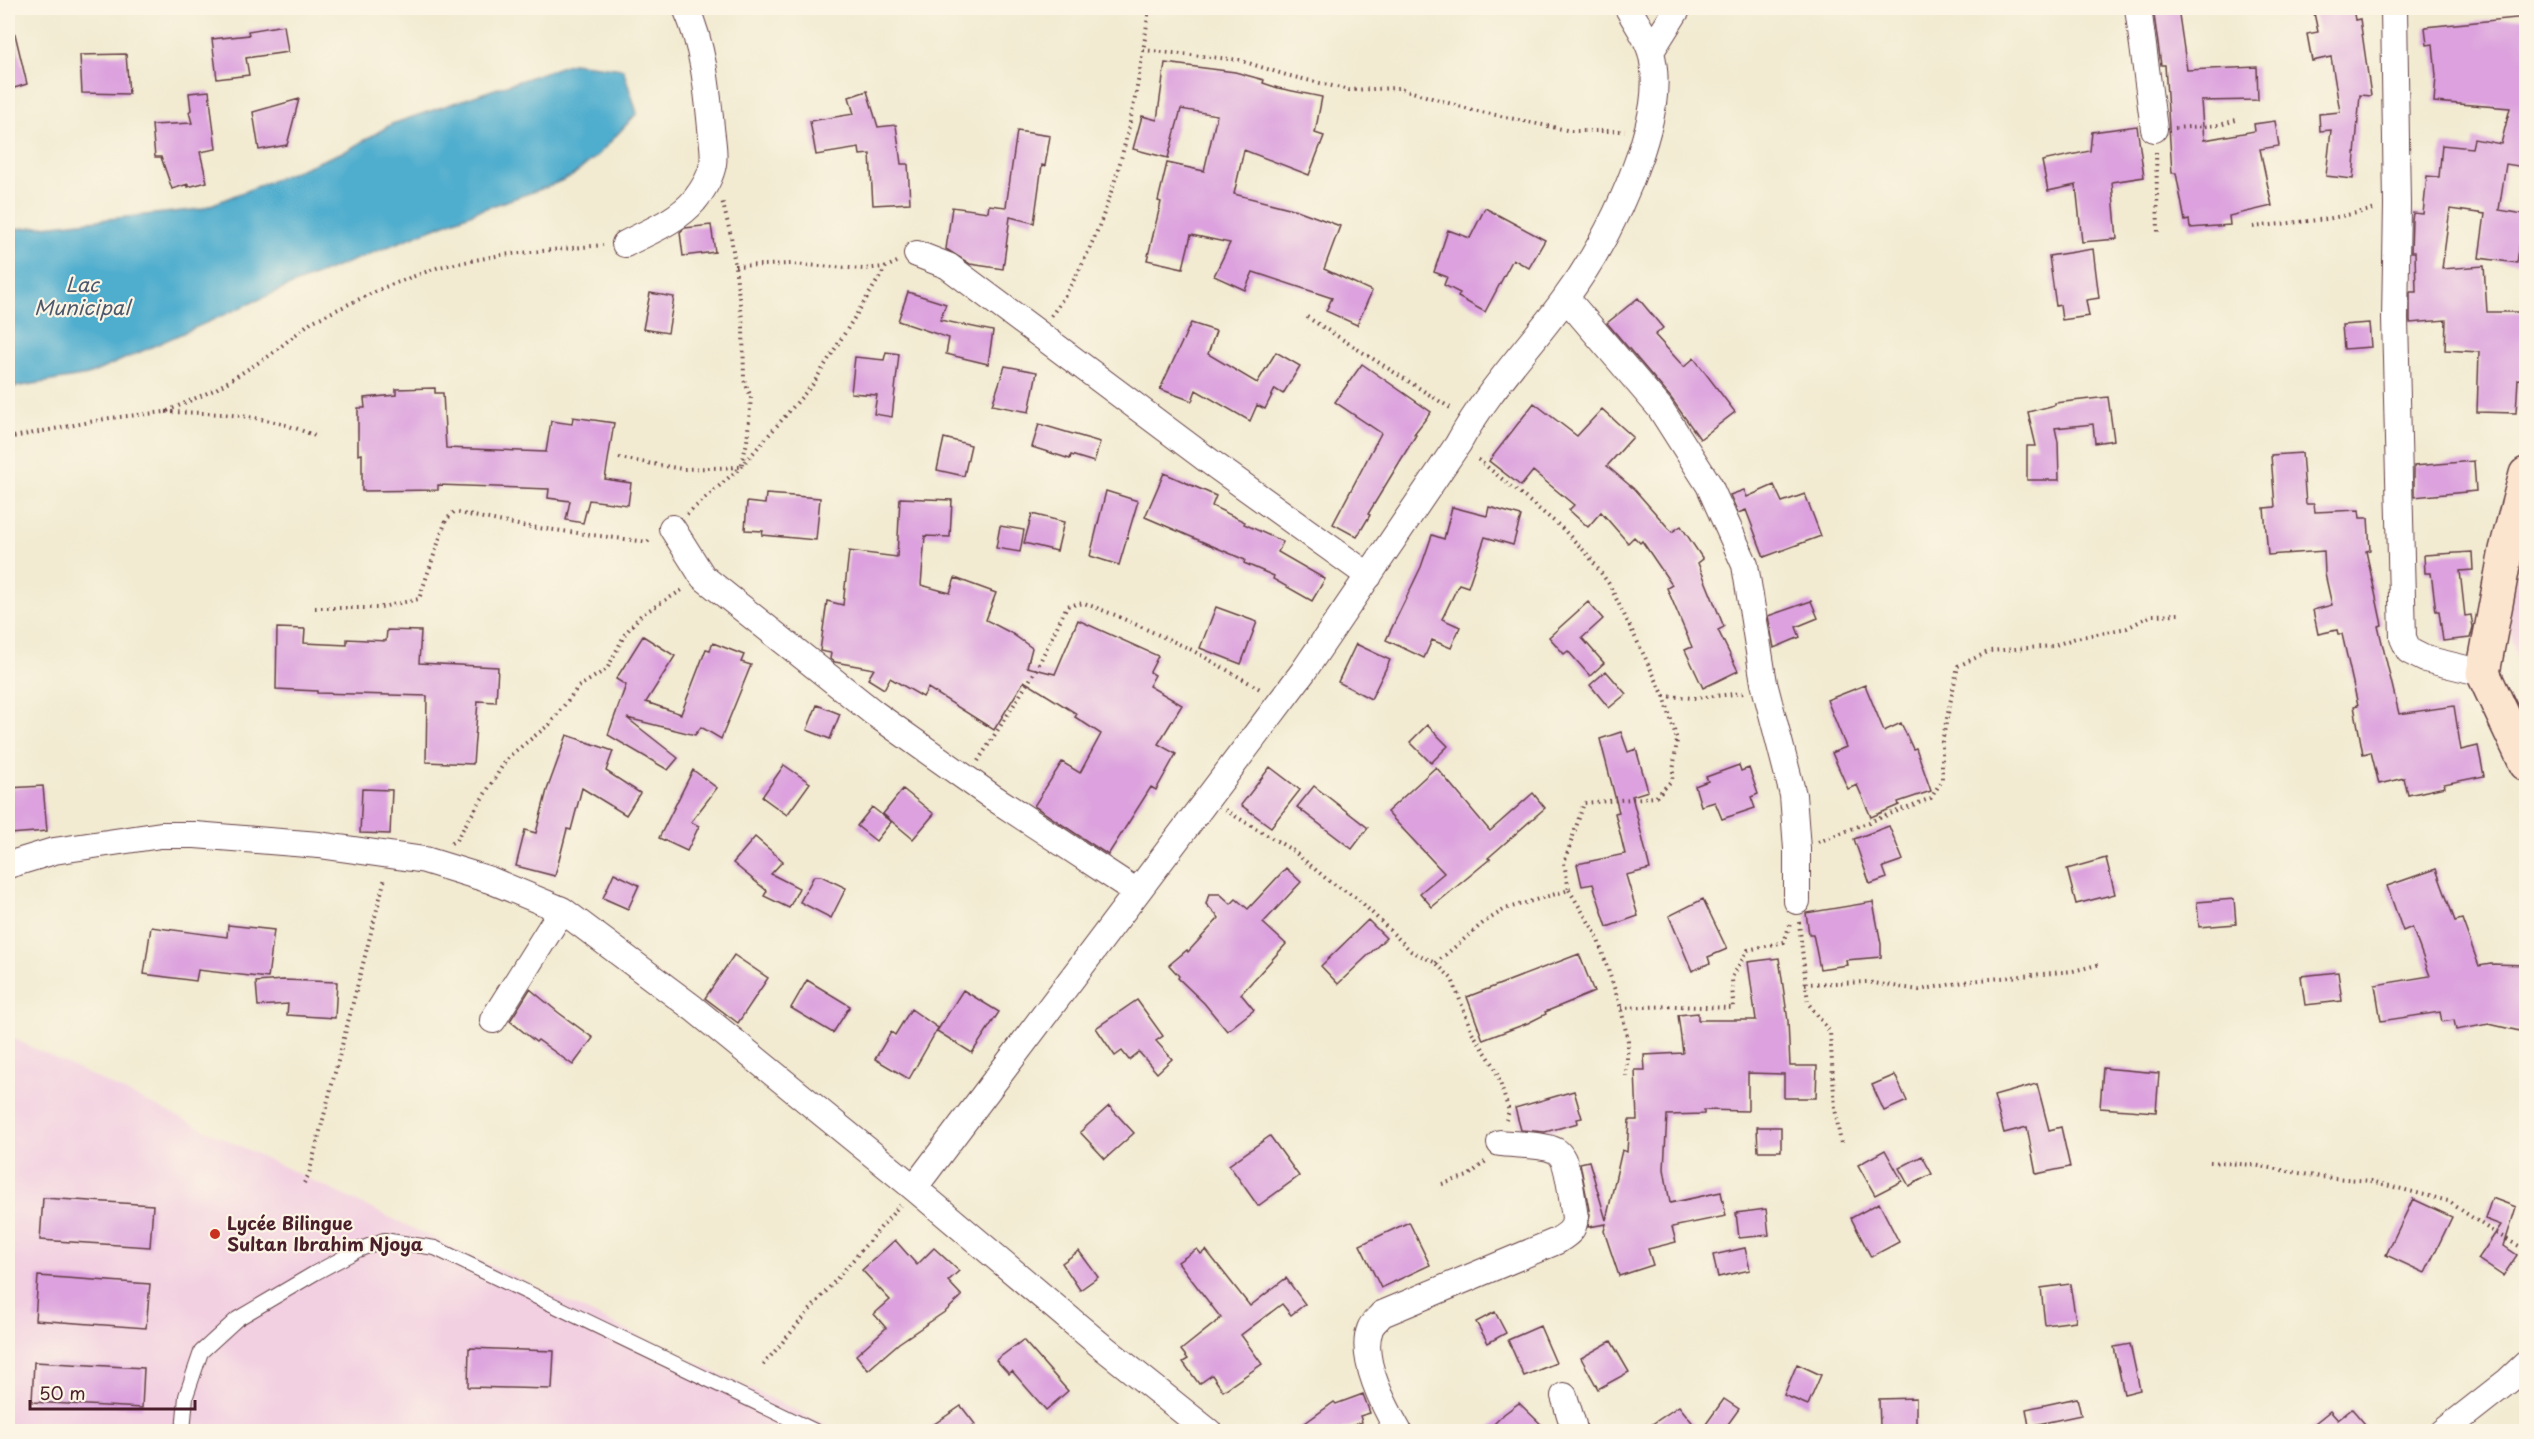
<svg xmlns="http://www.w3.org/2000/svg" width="2534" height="1439" font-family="'Playpen Sans',sans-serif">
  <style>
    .built { fill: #f2cfe1 }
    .water { fill: #4fadce; stroke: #4c667c; stroke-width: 1.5 }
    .building { fill: #dca1de }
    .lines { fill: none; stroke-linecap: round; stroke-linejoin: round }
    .lane-casing { stroke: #633e44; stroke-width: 16 }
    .street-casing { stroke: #633e44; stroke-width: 28 }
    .secondary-casing { stroke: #633e44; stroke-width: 36 }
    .path { stroke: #633e44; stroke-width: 4; stroke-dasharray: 1.5 4.5; stroke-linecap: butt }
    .lane { stroke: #fff; stroke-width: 14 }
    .street { stroke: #fff; stroke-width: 26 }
    .secondary { stroke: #fce5cf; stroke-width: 33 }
    .poi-dot { fill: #c8321e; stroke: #fcf5e5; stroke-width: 2 }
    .labels { text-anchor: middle; stroke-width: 4.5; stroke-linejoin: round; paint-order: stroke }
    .poi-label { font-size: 18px; font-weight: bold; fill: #4a1f2b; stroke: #fcf5e5; text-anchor: start }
    .water-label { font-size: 20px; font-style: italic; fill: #4c586c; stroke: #fcf5e5 }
  </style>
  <rect width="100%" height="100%" fill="#fcf5e5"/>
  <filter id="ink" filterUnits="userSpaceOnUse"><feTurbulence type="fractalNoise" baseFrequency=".0167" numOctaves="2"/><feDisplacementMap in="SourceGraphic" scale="12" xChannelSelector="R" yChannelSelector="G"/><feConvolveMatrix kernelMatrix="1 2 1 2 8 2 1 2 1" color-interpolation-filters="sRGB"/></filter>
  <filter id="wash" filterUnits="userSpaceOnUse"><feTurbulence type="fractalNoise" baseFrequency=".008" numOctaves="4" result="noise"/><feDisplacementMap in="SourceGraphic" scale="24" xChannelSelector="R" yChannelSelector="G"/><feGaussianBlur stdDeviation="1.35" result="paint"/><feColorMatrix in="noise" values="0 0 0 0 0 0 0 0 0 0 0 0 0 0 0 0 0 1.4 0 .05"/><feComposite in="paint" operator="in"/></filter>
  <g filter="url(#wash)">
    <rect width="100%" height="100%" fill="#f2ebd2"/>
    <path class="built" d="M2526,537V691L2523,690L2507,615Z
      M8,1036L839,1431H8Z"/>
    <path class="water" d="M572,63L623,69L637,113L597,156L572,176L547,187L480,210L294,284L88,375L8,388V230L201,209L348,150L392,124Z"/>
    <g id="blocks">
      <path class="building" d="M2153,8H2178L2187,70L2257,67L2258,100L2201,101L2204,140L2255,131L2254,124L2275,121L2279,146L2260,149L2272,206L2229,216L2230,225L2190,228L2189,220L2185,221L2176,173H2172L2165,65H2161Z
        M2313,8H2353L2355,20L2360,19L2371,96L2360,95L2353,179L2326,176L2331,130L2320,131L2319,114L2340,112L2331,57L2312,61L2307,34L2318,32Z
        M2526,17V150L2524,167L2506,164L2499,210L2524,214L2517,263L2479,258L2485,214L2450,209L2442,269L2484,266L2487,312H2526V380L2518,379L2516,413L2477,412L2479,352L2445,350L2446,320L2410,323V292H2416L2415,252H2411L2412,220L2413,213L2423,214L2427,176L2439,177L2442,145L2472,148L2474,139L2501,144L2510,108L2434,102L2436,76L2433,44L2427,45L2425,27Z
        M284,25L288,52L246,58L249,75L217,79L212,39L249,35L248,31Z
        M8,34H15L27,84L8,90Z
        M126,54L129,94L82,93L80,55Z
        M1165,63L1235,72L1264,80L1263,83L1278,88L1322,97L1315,133L1324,136L1309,175L1244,150L1234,194L1297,210L1340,226L1324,269L1372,291L1357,325L1326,311L1332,298L1253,272L1245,290L1214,276L1230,243L1191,235L1183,268L1147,260L1161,202L1158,201L1167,163L1204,171L1217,115L1181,109L1168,158L1133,149L1142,116L1157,120Z
        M209,91L216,149L200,152L207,182L188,187V184L172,189L161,157H155L152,125L192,123L189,112L191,110L189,93Z
        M867,91L878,127L896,125L901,164H908L910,203L873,205L870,154L860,155L859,148L816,155L810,121L854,114L849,97Z
        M299,99L287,145L259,150L253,112Z
        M2137,126L2144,177L2112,182L2117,239L2082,242L2076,185L2048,191L2042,161L2090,151L2092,132Z
        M1017,131L1050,136L1045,166L1042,165L1034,223L1010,217L1003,269L970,264L946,249L952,207L988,212L989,205L1006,207Z
        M1485,208L1545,240L1529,268L1513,259L1485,312L1458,297L1460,293L1444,285L1447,277L1434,272L1448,230L1470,238Z
        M711,225L715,252L683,256L680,232L685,228Z
        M2093,249L2099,298L2086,300L2089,316L2062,320L2060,305L2056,306L2049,256Z
        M908,292L946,304L940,320L993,331L988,364L946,354L949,338L898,321Z
        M650,293L674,297L668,333L643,329Z
        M1638,298L1663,328L1655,335L1684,367L1694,358L1735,412L1700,439L1671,398L1607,323Z
        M1191,323L1216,331L1208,354L1257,383L1276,352L1300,366L1283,394L1275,389L1265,409L1257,405L1250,421L1196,390L1192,401L1160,389Z
        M2369,323L2371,347L2344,349L2342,325Z
        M886,352L899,354L892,417L874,414L877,395L851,393L855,357L884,360Z
        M1362,364L1431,412L1414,434L1416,435L1368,514L1370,515L1357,537L1333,524L1381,433L1335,402Z
        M1005,366L1037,372L1029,412L992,405Z
        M435,388V393H443L446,448L546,452L551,421L572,424L573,417L614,423L605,479L631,483L628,505L589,500L583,523L566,520L570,501L548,498L549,489L438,485V490L362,491V454L358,455V408H365L364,398L396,395V389Z
        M2108,397L2114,440L2095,443L2093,424L2055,428L2058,442L2059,480H2027V446H2036L2028,412L2055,405V403Z
        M1534,403L1577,436L1602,409L1633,437L1607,466L1634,489L1672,532L1681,526L1703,559L1698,563L1724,627L1718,630L1738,671L1703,688L1685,650L1692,647L1667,588L1672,585L1642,541L1640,543L1634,537L1628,543L1601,512L1588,527L1569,510L1574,505L1533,471L1521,486L1489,461Z
        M1039,424L1100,442L1094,462L1071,455L1070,459L1032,447Z
        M944,438L971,445L964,476L937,470Z
        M2302,453L2306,504H2314L2315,512L2359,510L2360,518H2368L2370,550L2366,551L2382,625L2378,626L2399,714L2454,706L2461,750L2478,746L2484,776L2444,784L2445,787L2408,795L2404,778L2379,784L2371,752L2363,754L2354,706L2358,705L2342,634H2338L2337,630L2318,634L2313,610L2332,605L2325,574L2324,551L2268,555L2264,508L2275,507L2271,455Z
        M2474,461L2476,491L2414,497V466Z
        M1164,473L1216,496L1212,506L1245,522L1244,524L1283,542L1278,552L1325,579L1312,601L1273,579L1274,576L1244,563L1245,560L1145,517Z
        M1774,485L1782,502L1805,494L1821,536L1764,557L1746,510L1738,513L1730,495L1744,490L1747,497Z
        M1106,491L1138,501L1119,565L1090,556Z
        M766,494L820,498L816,540L762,535L763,531L745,530L747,502L765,504Z
        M900,498L952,500L950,537L925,536L921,585L950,593L955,578L996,593L986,620L1011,633L1032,648L1027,667L1055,674L1078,620L1158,656L1150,672L1155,675L1149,686L1182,705L1158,744L1176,754L1156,790L1151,787L1108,855L1034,806L1062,762L1080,773L1101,734L1075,717L1077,714L1024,681L994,730L928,688L923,697L890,678L884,689L868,679L874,669L835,662L830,659L831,653L820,651L827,601L843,605L849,551L897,557Z
        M1452,507L1487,516L1489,507L1521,516L1513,545L1485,537L1468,587L1459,584L1442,619L1460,627L1451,648L1432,640L1424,658L1386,640L1421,567L1432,535L1444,539Z
        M1032,514L1064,522L1057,551L1024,543Z
        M1000,526L1024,530L1020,552L996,548Z
        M2472,552L2473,570L2460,571L2465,616L2471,615L2473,627L2470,638L2443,641L2439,611H2436L2431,573H2425L2424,555Z
        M1811,601L1818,618L1796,627L1800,637L1774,648L1768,616Z
        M1588,602L1603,619L1582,638L1604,663L1590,676L1568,651L1564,654L1549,637Z
        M1216,607L1257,622L1241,664L1200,648Z
        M277,628L305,629L304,643L347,645V639L386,641L387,630L421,631L419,663L498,667L496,702L478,701L473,764L426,762L427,696L317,693V691L276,689Z
        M643,636L675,656L646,702L681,714L706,649L710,650L713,643L744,655L741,662L751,665L721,739L701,727L695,735L627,718L678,758L668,770L608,735L626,685L616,679Z
        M1356,644L1390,660L1371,699L1338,682Z
        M1606,671L1626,694L1609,708L1590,685Z
        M1865,685L1884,731L1901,723L1913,749L1916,748L1931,791L1898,802L1899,805L1871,817L1857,785L1848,789L1832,753L1846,747L1827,700Z
        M817,705L840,714L830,739L807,730Z
        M1427,725L1448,746L1431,763L1410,742Z
        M1621,732L1628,752L1636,749L1648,791L1632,796L1650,869L1626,875L1638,916L1607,927L1593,884L1582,886L1577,864L1625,854L1615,813L1619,812L1600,739Z
        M567,735L613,751L606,771L640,793L626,815L582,788L571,830L567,829L555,876L516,866L525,830L536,833L547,790Z
        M784,765L810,783L787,815L762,797Z
        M1739,765L1741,771L1749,768L1758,794L1751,797L1755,808L1722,819L1715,802L1701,806L1695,786L1708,781L1706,777Z
        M1270,767L1300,790L1271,827L1241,805Z
        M1436,767L1490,831L1533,793L1545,808L1488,858L1490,859L1432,907L1420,893L1444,873L1387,812Z
        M693,770L717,788L691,822L699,826L687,851L659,838Z
        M43,786L47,831L10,834L8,788Z
        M1314,786L1368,828L1352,849L1297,807Z
        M362,789L392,790L390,834L360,833Z
        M903,789L934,814L913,839L883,814Z
        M872,807L891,822L876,841L857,826Z
        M1889,826L1903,860L1883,867L1887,878L1870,884L1854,839Z
        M755,837L783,861L771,874L799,888L789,908L764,896L767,891L733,863Z
        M2106,858L2115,894L2076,904L2067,869Z
        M1286,868L1301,882L1263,923L1286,944L1241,994L1254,1010L1227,1031L1204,1003L1178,978L1179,976L1169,965L1187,950L1188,952L1219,918L1206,904L1209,894H1220L1231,904L1236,899L1248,909Z
        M2436,869L2455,921L2462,919L2479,966L2491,964L2526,965V1021L2524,1032L2489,1024L2456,1030L2454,1020L2442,1022L2440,1012L2381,1021L2375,985L2430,976L2412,927L2403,931L2387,886Z
        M614,873L639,885L628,909L603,898Z
        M814,876H821L846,888L831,918L800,902Z
        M1703,899L1727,949L1708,957L1710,963L1692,971L1669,916Z
        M2234,899L2236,924L2199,927L2197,902Z
        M1873,902L1881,944V957L1846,960L1847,965L1820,969L1813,934H1809L1806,913Z
        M1368,920L1386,938L1338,984L1321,966Z
        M228,925L274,930L268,978L198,970L196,981L144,974L151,927L227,937Z
        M1579,954L1594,992L1545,1012L1546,1014L1528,1023L1483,1040L1467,997Z
        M734,955L768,978L738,1023L705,998Z
        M1779,958L1788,1021L1790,1066H1817L1816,1098H1784V1074L1748,1073V1111L1704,1110V1114L1667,1115L1664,1169L1670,1203L1721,1192L1726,1216L1672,1227L1676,1242L1648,1249L1653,1265L1619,1276L1604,1231L1606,1224L1588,1227L1590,1215L1580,1163L1589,1161L1606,1220L1622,1150L1627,1152L1629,1120H1637L1635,1070H1645L1644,1055L1683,1053L1678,1015L1698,1013V1020H1756L1748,962Z
        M2338,972L2342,1001L2305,1005L2301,976Z
        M283,980L337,982L335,1018L287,1015L288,1004L258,1006L256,982Z
        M807,980L850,1006L833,1033L791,1008Z
        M530,989L559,1013L593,1038L573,1065L538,1040L536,1042L510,1021Z
        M963,990L999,1012L972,1053L937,1031Z
        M1137,1000L1163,1036L1156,1041L1172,1059L1157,1073L1139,1052L1129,1060L1122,1051L1115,1056L1096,1028Z
        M911,1009L938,1028L909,1079L875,1059L891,1032L895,1035Z
        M2103,1068L2159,1073L2156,1112L2100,1108Z
        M1895,1075L1907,1101L1884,1111L1872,1085Z
        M2037,1084L2049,1130L2061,1127L2070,1167L2036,1174L2027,1127L2004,1133L1994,1096Z
        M1574,1091L1582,1118L1577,1119L1578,1123L1545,1132L1521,1130L1515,1108Z
        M1109,1106L1134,1133L1105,1159L1080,1132Z
        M1757,1127H1781V1151H1758Z
        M1270,1136L1299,1176L1258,1206L1229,1165Z
        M1885,1150L1902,1181L1875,1195L1858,1165Z
        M1922,1156L1932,1174L1909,1186L1899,1168Z
        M43,1198L153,1205L150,1247L40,1240Z
        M2492,1198L2516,1207L2504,1246L2517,1255L2503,1276L2478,1259L2501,1225L2485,1219Z
        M2413,1199L2452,1217L2425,1273L2386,1255Z
        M1879,1203L1899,1242L1871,1257L1851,1218Z
        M1766,1209L1769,1235L1739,1238L1736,1213Z
        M1409,1222L1430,1265L1381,1288L1360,1245Z
        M895,1240L917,1265L934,1248L959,1271L948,1281L962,1296L946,1311L899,1343L868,1370L856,1355L886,1328L874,1314L890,1300L862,1270Z
        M1745,1248L1750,1270L1718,1277L1713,1255Z
        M1197,1249L1201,1254L1206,1250L1250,1306L1286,1278L1305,1304L1291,1315L1282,1304L1241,1335L1262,1364L1223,1391L1212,1375L1199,1384L1183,1362L1188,1359L1181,1350L1221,1318L1178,1262Z
        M1079,1251L1098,1277L1080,1290L1062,1263Z
        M38,1276L150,1284L146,1328L35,1320Z
        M2070,1284L2076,1321L2045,1325L2041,1288Z
        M1495,1312L1506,1333L1488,1343L1476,1322Z
        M1540,1326L1556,1363L1524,1376L1508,1340Z
        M1023,1340L1068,1391L1046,1410L1012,1371L1009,1374L996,1360Z
        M1611,1341L1629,1372L1598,1389L1581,1358Z
        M2130,1344L2140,1390L2124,1394L2114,1347Z
        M469,1348L554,1351L552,1389L468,1387Z
        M34,1362L144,1368L142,1408L32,1402Z
        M1797,1364L1821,1375L1808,1405L1784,1395Z
        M1363,1394L1370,1413L1360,1416L1362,1422L1338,1431H1294L1334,1402L1336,1404Z
        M1916,1398V1431H1882V1426H1880L1879,1399Z
        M2077,1398L2081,1415L2029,1426L2026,1409Z
        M1724,1399L1739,1409L1723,1431H1701Z
        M1519,1403L1548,1431H1487L1504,1414Z
        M961,1406L975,1424L965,1431H924Z
        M1679,1406L1699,1431H1642Z
        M2352,1409L2371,1431H2305L2330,1411L2338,1420Z"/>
    </g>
  </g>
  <g filter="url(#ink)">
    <use href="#blocks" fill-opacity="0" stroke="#633e44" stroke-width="1.5"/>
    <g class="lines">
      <g class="lane-casing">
        <path id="lane" d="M183,1432L186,1396L201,1352L237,1319L315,1273L358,1250L384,1240L435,1248L817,1432"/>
      </g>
      <g class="street-casing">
        <path id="street" d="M2138,8L2154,129
          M2394,8L2397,205L2395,319L2403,638L2409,651L2425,659L2483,673
          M1651,51L1678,8
          M625,244C648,232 677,221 694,201C702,191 711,176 713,164C715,153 712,139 711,128C707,86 703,46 686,8
          M917,254L948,266L1209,461L1369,576
          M1566,298L1660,408L1709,485L1745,565L1764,683L1793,795L1797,849V901
          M672,528L703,577L874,713L991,796L1137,892
          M8,865L54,851L161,835H195L319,845L425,860L490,880L562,910L693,1008L914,1188L1099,1344L1209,1432
          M493,1020L562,910
          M914,1188L1303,672L1458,444C1486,392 1529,348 1564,300C1597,256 1622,207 1640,155C1651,122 1660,87 1651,52C1647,37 1635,21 1628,8
          M1564,1396L1573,1425L1572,1432
          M1399,1432C1384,1406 1359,1358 1370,1329C1372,1323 1378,1319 1382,1314L1557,1241C1568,1234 1574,1231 1575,1217C1572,1202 1569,1158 1556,1151C1544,1144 1514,1145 1500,1143
          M2443,1432L2508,1381L2526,1364"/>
      </g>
      <g class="secondary-casing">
        <path id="secondary" d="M2526,474L2506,550L2483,673L2526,764"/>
      </g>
      <path class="path" d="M1143,50L1239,60L1286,75L1349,90L1399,88L1472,110L1571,131H1625
        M2175,128L2220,125L2239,119
        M2156,152L2158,232
        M2253,227L2327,219L2376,209
        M735,266L791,264L863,269L885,267
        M1051,316C1113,230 1136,111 1149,8
        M1307,317L1452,409
        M166,412C218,413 269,414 317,437
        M8,438L110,418L165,412L216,389L269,356L311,322L385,287L439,267L501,255L603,245
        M619,458L682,469L741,467L747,442L751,397L744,380L743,327L731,236L722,200
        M687,514L741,467L813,384L886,267L897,262
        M315,608H377L419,599L446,520L454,512L523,526L647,542L652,539
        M1664,696L1695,698L1744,693
        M978,761L1036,670L1067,606L1084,603L1115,615L1192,650L1262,690
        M1225,810L1292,850L1329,881L1358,899L1411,951L1436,963L1452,979L1472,1032L1495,1067L1509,1111L1506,1120
        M1818,842L1931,798L1942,780V742L1958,666L1990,651L2053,646L2076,638L2127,628L2152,615L2179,614
        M451,843L456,840L508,757L550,724L578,687L607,669L625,634L641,615L684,589
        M1569,890L1596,934L1621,1008L1628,1041L1626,1076
        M1799,922L1808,1003L1830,1032L1835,1108L1841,1144
        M1436,963L1483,923L1505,909L1569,890L1564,863L1584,803L1656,797L1672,780L1677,740L1664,696L1609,584L1588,555L1561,527L1475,457
        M1805,984L1867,982L1919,990L1970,981L2073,971L2101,964
        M1621,1008L1674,1006L1733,1008L1732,977L1748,950L1784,942L1791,921
        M2210,1162L2254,1165L2321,1177L2371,1181L2448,1201L2492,1231L2526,1250
        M304,1183L309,1174L385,878
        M1442,1184L1468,1176L1486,1161
        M763,1365L900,1205"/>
      <use href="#lane" class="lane"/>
      <use href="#street" class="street"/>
      <use href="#secondary" class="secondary"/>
    </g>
  </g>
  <circle class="poi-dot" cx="215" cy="1234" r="6"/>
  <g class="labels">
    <g class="poi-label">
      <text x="227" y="1230">Lycée Bilingue<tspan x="227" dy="21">Sultan Ibrahim Njoya</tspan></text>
    </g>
    <g class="water-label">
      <text x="82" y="292">Lac<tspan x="82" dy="23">Municipal</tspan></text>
    </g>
  </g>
  <rect width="2534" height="1439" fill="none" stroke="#fcf5e5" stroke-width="30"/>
  <path d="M30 1400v9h165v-9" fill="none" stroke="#4a1f2b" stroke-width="3"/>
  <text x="39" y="1400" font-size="18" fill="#4a1f2b" stroke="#fcf5e5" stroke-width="4.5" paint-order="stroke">50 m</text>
</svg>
